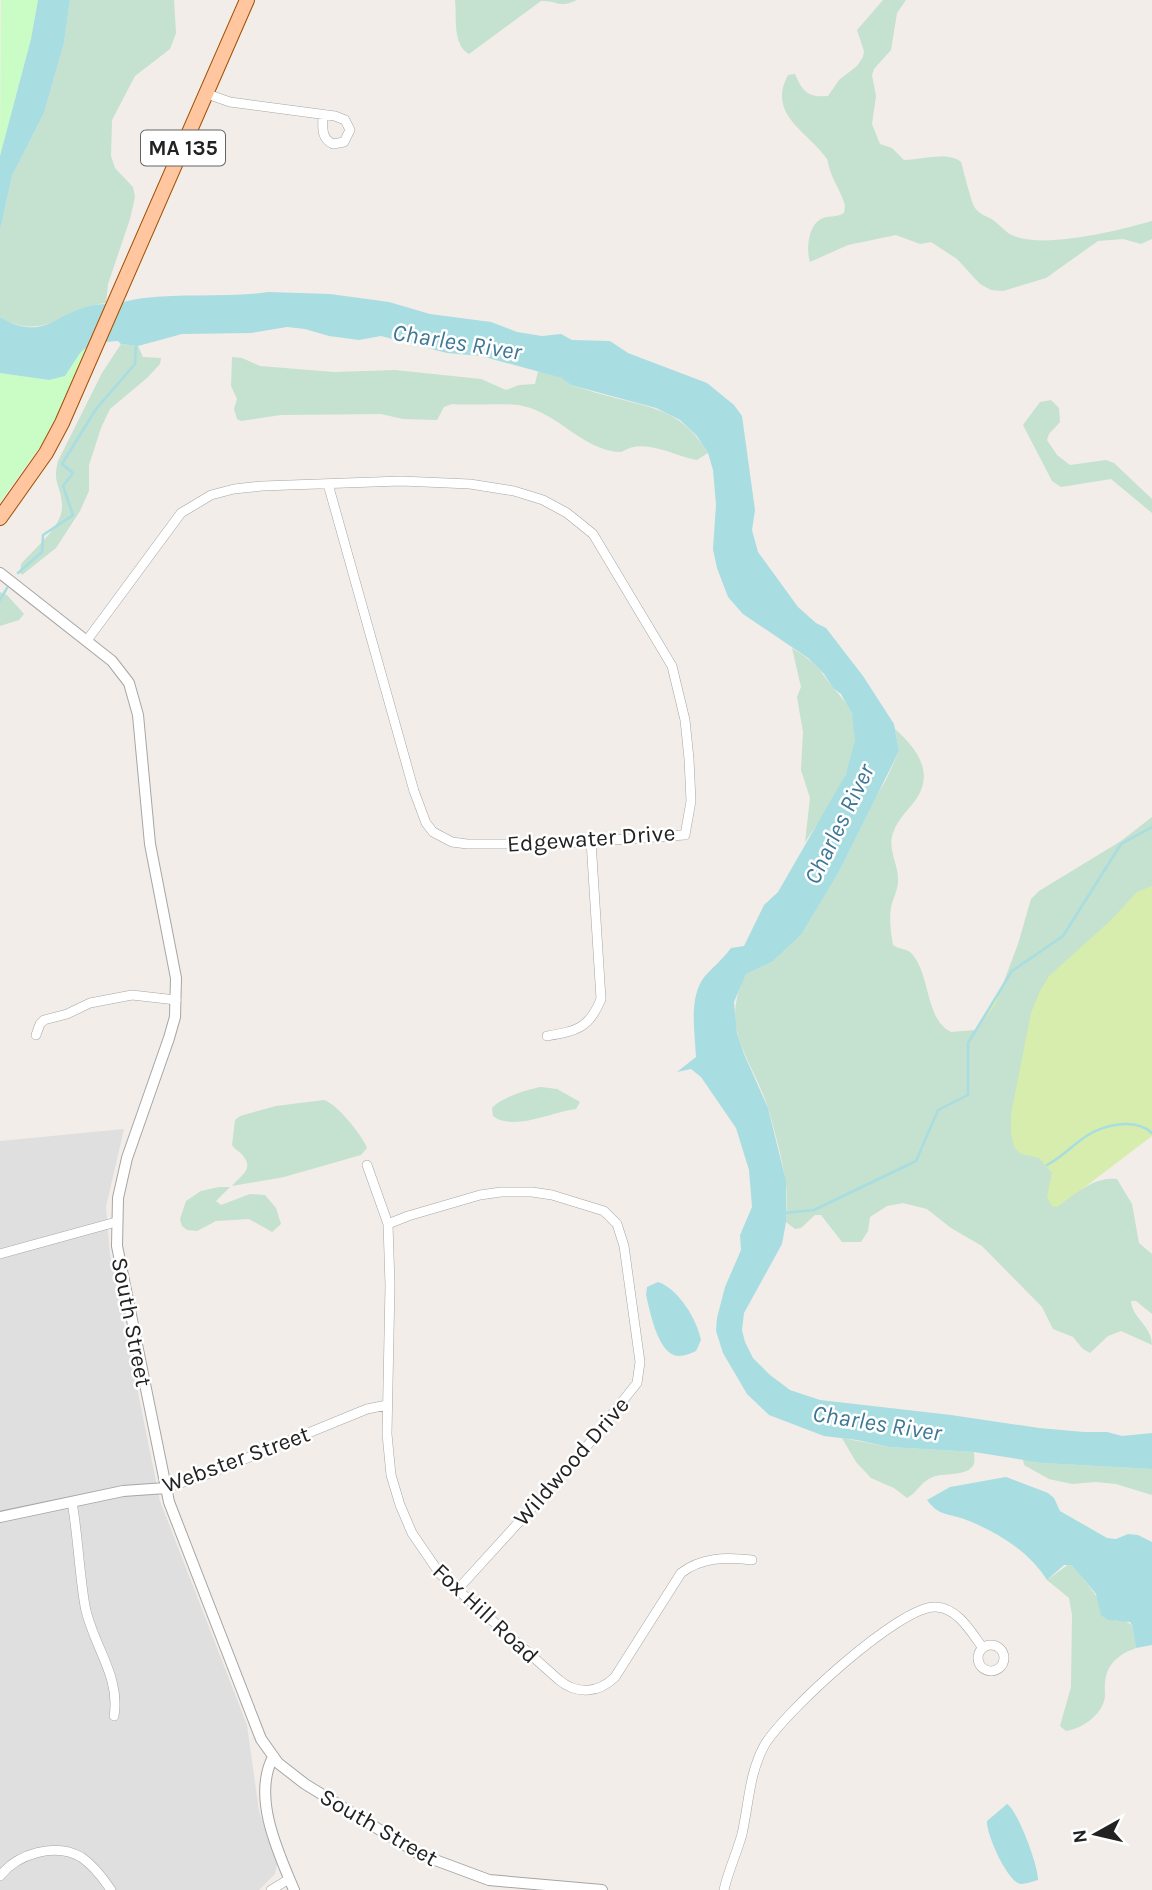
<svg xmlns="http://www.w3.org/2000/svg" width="1152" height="1890" font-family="Karla,sans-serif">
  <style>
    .residential { fill: #e0dfdf }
    .grass { fill: #d7edad }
    .wetland { fill: #c5e1cf }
    .park { fill: #cafcc6 }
    .water { fill: #a8dde1 }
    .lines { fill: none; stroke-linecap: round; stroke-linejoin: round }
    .stream { stroke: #a8dde1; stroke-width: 2.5 }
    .minor-casing { stroke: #a6a6a6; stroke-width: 10 }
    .tertiary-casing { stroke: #a6a6a6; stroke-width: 12 }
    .primary-casing { stroke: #9f4f00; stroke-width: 16 }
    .minor { stroke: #fff; stroke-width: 9 }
    .tertiary { stroke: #fff; stroke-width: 10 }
    .primary { stroke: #ffc6a0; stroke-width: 14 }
    .labels { text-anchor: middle; stroke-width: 5; stroke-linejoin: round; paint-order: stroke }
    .shield { fill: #fff; stroke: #646464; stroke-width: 2 }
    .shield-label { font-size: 21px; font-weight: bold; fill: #222 }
    .street-label { font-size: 23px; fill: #222; stroke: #fff }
    .water-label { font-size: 24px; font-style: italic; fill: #3e7895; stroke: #fff }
  </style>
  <rect width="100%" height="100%" fill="#f2ede8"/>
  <path class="residential" d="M124,1129L106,1207L110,1254L160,1501L247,1725L259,1811L277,1864L275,1874L259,1890H0V1141Z"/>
  <path class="grass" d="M1152,827V1136L1048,1215L938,1110L968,1043L1012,971Z"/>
  <path class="wetland" d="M70,0H174L176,33L170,49L135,76L112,120L111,156L115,168L133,187L135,197L130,219L108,284L106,303C63,308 44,343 0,317V231L5,208L12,176L44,113L64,43Z
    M455,0H577C559,9 558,0 541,1L469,54C452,45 457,16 455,0Z
    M883,0H906L897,13L891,50L874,69L872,75L876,96L872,124L880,144L892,148L904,160C921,160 948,151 961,162C964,172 971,202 975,208C980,215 987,216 993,220C1000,225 1006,233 1014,236C1045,249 1121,230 1152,221V239L1141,244L1123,239L1098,241L1046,278L1003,291L991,290L980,284L957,259L931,242L920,244L896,235L848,245L810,262C806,250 808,226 821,219C829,215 836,218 844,213L845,206C842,193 834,183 830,170C829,167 828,162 827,159C810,133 766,115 788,75L795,74C802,91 808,98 828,96L839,80L857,66L863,57L864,51L857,30Z
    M121,344L138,346L143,357L161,358L160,364L147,378L110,409L101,428L89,465V491L80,511L56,548L22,575L20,572L21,564C34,549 64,525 62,505C61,485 52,484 58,461L102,373Z
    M232,357L242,358L260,366L334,372L395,370L481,379L506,390L519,385L535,384L538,371L563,378L571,385C587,390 603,395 619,399C660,409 685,415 708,453L697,460C671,455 645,437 621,452C583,451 560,414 523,406C506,402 472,406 452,404L444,407L437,420L403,419L381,414L281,415L241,421L237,419L234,409L237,399L231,386Z
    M1051,400L1059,408L1060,422L1049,434L1047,440L1057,455L1070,465L1106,460L1114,463L1152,499V513L1111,479L1061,487L1052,481L1023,425L1040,402Z
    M0,592L7,595L24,614L19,620L0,626Z
    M792,648C807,657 818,666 827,680C836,693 846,699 852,715C867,754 827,811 805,842L810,798L801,770L803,732L797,697L801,687Z
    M895,729C917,749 936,773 914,802C906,812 897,821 893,833C887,849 899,865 898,881C898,890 893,898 891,907C889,920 891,933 893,945C900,950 907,948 912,954C931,976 925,1019 951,1032L975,1030L995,1005L1018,944L1031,899L1039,891L1121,841L1152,817V886L1137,892L1111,920L1049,976L1040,991L1031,1013L1011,1114V1133L1014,1147L1021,1154L1039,1158L1052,1173L1047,1197L1052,1206L1057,1207C1074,1195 1094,1176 1117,1179L1132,1204L1139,1243L1152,1254V1314L1136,1301H1131C1132,1318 1152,1326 1152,1345L1121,1331L1108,1336L1090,1353L1083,1349L1073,1337L1053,1329L1042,1307L982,1246L951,1228L927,1209L903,1203L887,1206L870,1217L868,1231L861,1242H842L821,1215H815L801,1228L795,1229L786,1222C786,1208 788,1193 785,1179C782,1157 775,1133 769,1111C754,1060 717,1030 746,974L772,962L801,935L839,872L877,795L886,780L899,751Z
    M541,1087L557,1089L580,1102L576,1109C554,1111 513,1132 493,1116L492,1108C500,1098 528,1089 541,1087Z
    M324,1100C337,1104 362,1135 367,1148L361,1155L284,1177L232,1186C239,1177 254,1170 244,1157C241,1152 235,1150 232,1145L235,1120L240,1116L276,1106Z
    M219,1187H230L216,1201L221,1205L250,1194L265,1195L276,1208L281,1224L272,1232L249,1219L216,1221L197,1231L187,1230L182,1226L180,1219L186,1201L201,1191Z
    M842,1438L889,1447L974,1452C974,1457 976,1464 971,1468C963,1476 943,1473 933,1477C920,1482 918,1492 907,1498L894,1488L871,1478L856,1462Z
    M1023,1459L1042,1463L1152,1469V1495L1116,1484L1096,1482L1072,1484L1049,1479L1024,1465Z
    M1069,1564L1073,1565L1115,1621H1125L1132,1625L1136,1648C1119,1654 1106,1664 1105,1684C1104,1689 1106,1696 1104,1701C1100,1716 1081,1729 1066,1731L1060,1726L1071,1687L1072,1615L1069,1598L1047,1580Z"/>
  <path class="park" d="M1,0H38L31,39L0,156Z
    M91,343L63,404L42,444L0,502V373L49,380L65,376L80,353Z"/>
  <path class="water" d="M38,0H70L64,43L44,113L12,176L0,231V156L31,39Z
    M268,292L330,294L389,302L430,314L491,322L517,332L542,336L561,334L572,340L610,341L628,353L707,383L734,405L742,416L755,510L752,530L758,552L798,607L816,623L826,628L863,676L894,724L899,751L839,872L801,935L772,962L746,974L734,1002L737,1033L744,1054L768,1108L786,1181V1222L782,1244L744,1313L742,1330L745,1342L753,1358L770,1375L790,1390L820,1400L951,1415L1039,1428L1084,1432H1107L1122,1436L1152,1433V1469L1042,1463L974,1452L889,1447L857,1440L824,1436L769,1415L747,1394L723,1353L716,1331L717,1318L725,1287L741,1250L740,1235L752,1207L749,1170L736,1128L701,1077L691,1069L677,1072L696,1057C695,1032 688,997 705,976C714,966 723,959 731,948L744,946L764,905L778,892L846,774L855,740L852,714L841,694L833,688L824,674L808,658L743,614L728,597L717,568L713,549L716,505L713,470L708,453L697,436L680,420L656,408L571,385L562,378L481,356L447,353L381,336L359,340L329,336L305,329L287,327L251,333L182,334L138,346L121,344L118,341L91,343L80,353L65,376L49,380L0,373V317C42,342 53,315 90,306C98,304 104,304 112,304C122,303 133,299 144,298C185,293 227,298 268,292Z
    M658,1282C679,1289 697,1320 701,1340L696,1351C691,1353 685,1356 679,1356C658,1356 650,1311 646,1295L647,1287Z
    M1006,1477L1048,1493L1054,1498L1060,1511L1107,1538L1116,1539L1128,1534L1138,1535L1152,1542V1645L1136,1648L1132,1625L1130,1622L1108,1620L1101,1615L1096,1594L1072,1565H1064L1047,1580C1029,1551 996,1531 964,1519C947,1513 939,1516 927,1500L950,1487Z
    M1007,1804C1017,1809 1039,1867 1038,1880C1034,1881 1026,1884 1021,1884C1008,1883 986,1834 987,1821Z"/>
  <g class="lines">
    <path class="stream" d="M18,573L42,552L43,535L73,515L63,486L73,473L62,464L96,409L135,364L136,344
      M0,600L7,588
      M1047,1165C1064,1156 1072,1145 1088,1135C1106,1124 1136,1118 1152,1133
      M784,1213L814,1210L916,1161L938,1110L968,1095V1043L1012,971L1063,936L1121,844L1152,827"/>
    <g class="minor-casing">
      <path id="minor" d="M207,94L230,102L335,116L345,120L350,130L344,142L333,144C320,138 323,126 323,114
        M88,639L181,513L211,495L234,489L262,486L401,481L470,484L514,491L543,500L567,513L593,534L672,666L685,720L689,759L691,801L685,835L555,844H467L452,842L433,832L426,823L414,791L328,484
        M36,1035L40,1024L44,1020L67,1014L90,1003L132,995L176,1000
        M547,1036C576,1031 589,1029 601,999L591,841
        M367,1165L388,1224L390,1285L387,1434L391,1475L400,1505L412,1533L440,1574L559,1680C577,1695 599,1693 615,1677L681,1573C702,1557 726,1557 752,1560
        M388,1224L408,1216L480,1195L501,1192H532L552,1195L604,1211L617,1224L624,1246L640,1362L637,1383L579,1456L458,1589
        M0,1254L116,1222
        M166,1488L208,1474L367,1409L387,1405
        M72,1502C78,1536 79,1571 85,1606C92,1644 121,1676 114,1716
        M978 1658a13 13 0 1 1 26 0a13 13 0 1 1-26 0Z
        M0,1876C17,1854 55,1842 81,1857C93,1865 103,1878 111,1890
        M271,1890L289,1879
        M724,1890C728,1871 737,1853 742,1834C749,1803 749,1774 764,1746C782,1714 901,1604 936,1607C958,1608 971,1632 983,1648"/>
    </g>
    <g class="tertiary-casing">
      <path id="tertiary" d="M0,573L112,661L129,683L138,715L150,844L176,978L175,1017L169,1038L127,1158L118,1198L117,1246L169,1502L261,1739L278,1763L305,1784L419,1854L489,1880L602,1890
        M0,1517L123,1491L166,1488
        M273,1757C252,1797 278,1852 294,1890"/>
    </g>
    <g class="primary-casing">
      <path id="primary" d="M0,518L46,453L62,423L247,0"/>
    </g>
    <use href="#minor" class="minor"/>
    <use href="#tertiary" class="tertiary"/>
    <use href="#primary" class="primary"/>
  </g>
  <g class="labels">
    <rect class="shield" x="141" y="130.5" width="84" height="35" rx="5"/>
    <g class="shield-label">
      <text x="183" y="155">MA 135</text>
    </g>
    <g class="street-label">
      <text transform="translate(591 838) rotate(-4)" y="8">Edgewater Drive</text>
      <text transform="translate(132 1322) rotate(79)" y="8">South Street</text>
      <text transform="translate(236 1459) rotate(-20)" y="8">Webster Street</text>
      <text transform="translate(571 1461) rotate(-49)" y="8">Wildwood Drive</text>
      <text transform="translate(486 1613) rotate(43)" y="8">Fox Hill Road</text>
      <text transform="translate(379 1827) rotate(30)" y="8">South Street</text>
    </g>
    <g class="water-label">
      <text transform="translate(457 342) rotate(9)" y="8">Charles River</text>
      <text transform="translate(839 824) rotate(-64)" y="8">Charles River</text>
      <text transform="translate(877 1423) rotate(9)" y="8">Charles River</text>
    </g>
  </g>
  <g transform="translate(1096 1834) rotate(262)" stroke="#ffffff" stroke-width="5" paint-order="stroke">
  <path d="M0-5L12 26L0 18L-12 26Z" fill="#222222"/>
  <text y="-10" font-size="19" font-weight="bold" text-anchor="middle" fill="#222222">N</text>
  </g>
</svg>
